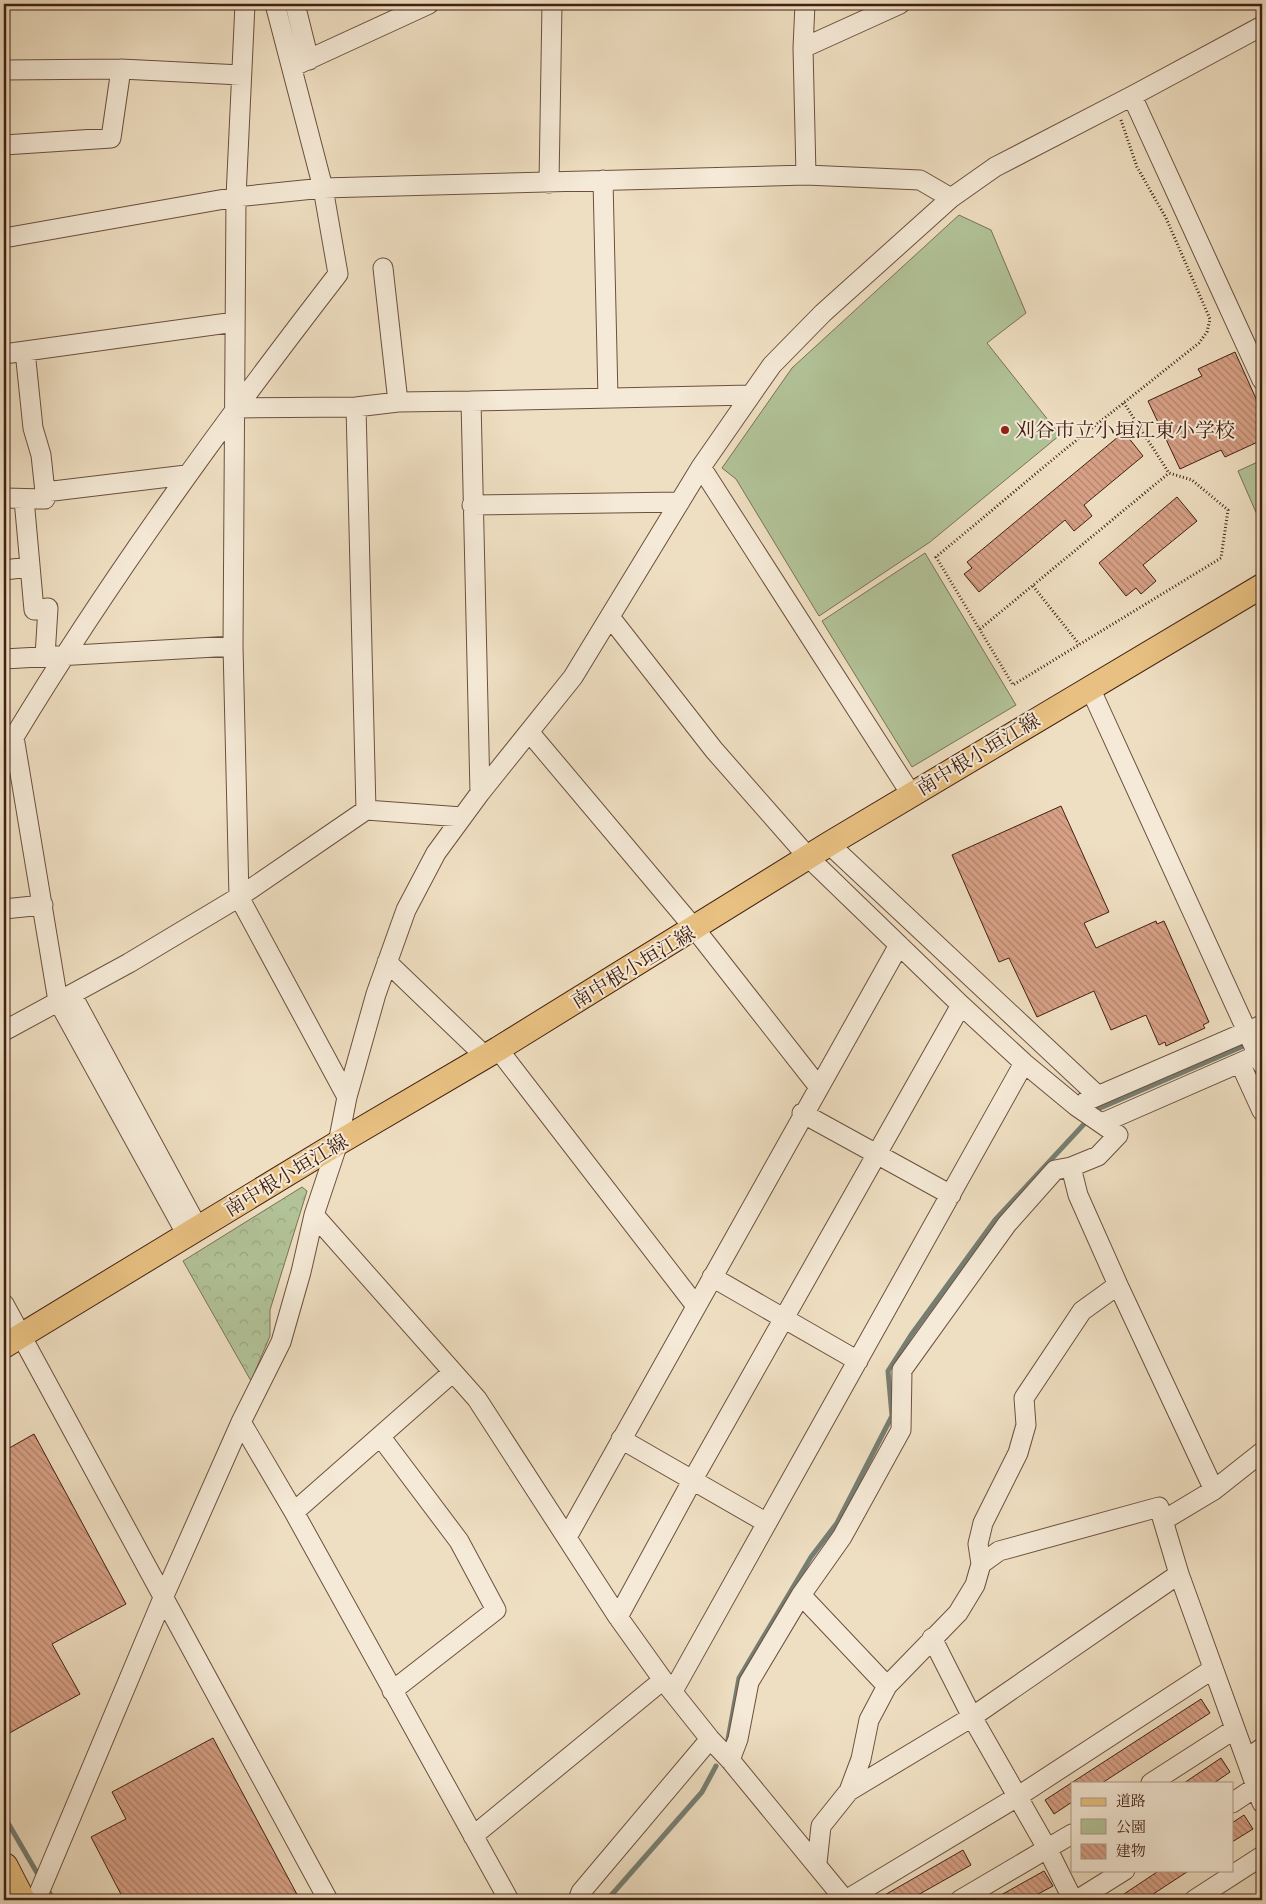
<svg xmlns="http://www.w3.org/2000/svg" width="1266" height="1904" font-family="'IM FELL DW Pica','Noto Serif JP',serif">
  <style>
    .forest { fill: url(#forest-crowns); stroke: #7a7256 }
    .park { fill: #b2c398; stroke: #7a7256 }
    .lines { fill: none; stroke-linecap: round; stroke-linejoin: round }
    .stream { stroke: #767e72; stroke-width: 5 }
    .building { fill: url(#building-back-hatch); stroke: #412013 }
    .minor-casing { stroke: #6c503f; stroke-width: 21 }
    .major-casing { stroke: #412013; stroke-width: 26 }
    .highway-casing { stroke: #412013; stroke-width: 30 }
    .path { stroke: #412013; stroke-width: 3; stroke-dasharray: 1 2.5; stroke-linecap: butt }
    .minor { stroke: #f5ead7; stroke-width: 19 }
    .major { stroke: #e8c081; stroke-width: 24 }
    .highway { stroke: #e8c081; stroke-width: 28 }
    .poi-dot { fill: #8f2418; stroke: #f5ead7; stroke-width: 2 }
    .labels { text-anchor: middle; stroke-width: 4; stroke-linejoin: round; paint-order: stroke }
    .poi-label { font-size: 20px; fill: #412013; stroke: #f5ead7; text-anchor: start }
    .street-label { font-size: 20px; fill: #412013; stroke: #f5ead7 }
  </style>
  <defs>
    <pattern id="forest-crowns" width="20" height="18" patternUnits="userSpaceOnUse" patternTransform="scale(1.25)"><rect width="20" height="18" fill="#b2c398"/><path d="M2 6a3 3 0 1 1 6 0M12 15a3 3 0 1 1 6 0" fill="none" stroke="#9aa782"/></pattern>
    <pattern id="building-back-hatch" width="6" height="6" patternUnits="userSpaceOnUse" patternTransform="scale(1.25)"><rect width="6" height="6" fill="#d8a187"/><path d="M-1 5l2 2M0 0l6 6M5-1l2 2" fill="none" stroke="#b1836d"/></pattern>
  </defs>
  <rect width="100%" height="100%" fill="#efdfc2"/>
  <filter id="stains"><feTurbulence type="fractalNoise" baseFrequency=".004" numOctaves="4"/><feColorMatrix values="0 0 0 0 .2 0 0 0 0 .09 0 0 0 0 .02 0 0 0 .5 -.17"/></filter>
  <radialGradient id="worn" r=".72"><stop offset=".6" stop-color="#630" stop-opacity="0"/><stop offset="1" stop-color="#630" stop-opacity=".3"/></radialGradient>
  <path class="forest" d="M302,1187L307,1191L270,1310V1336L251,1381L183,1261Z"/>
  <path class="park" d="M959,215L991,230L1026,313L987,343L1060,435L930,542L819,616L736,479L722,468L792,368Z
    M1262,460V526L1238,471Z
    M925,553L1016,705L912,767L822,621Z"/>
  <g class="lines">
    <path class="stream" d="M727,1745L739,1678L811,1557L837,1523L892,1416L888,1371L911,1335L995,1220L1098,1109L1262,1038
      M4,1816L40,1878
      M46,1887L54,1900
      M607,1900L702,1792L716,1766"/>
  </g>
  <path class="building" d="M1235,352L1262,412V440L1225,457L1221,450L1180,469L1148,401L1202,376L1198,369Z
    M1124,432L1143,456L1084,505L1092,516L1074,531L1065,520L979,592L964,574L972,568L967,562Z
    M1177,497L1197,521L1143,565L1156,581L1141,594L1136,588L1126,596L1099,563Z
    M1061,806L1109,912L1084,923L1096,948L1156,921L1157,924L1164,921L1209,1022L1203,1025L1205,1028L1166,1046L1165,1042L1159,1045L1146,1015L1111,1030L1094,991L1037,1017L1009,958L999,962L952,855Z
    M34,1434L126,1604L52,1644L80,1694L4,1736V1451Z
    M1201,1699L1210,1713L1102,1783H1072V1802L1054,1814L1045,1800Z
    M213,1738L300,1900H124L91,1837L126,1819L112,1792Z
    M1221,1758L1230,1772L1214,1783H1184Z
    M1244,1815L1253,1829L1232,1842V1823Z
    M963,1850L971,1865L909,1900H876Z
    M1160,1870H1190L1144,1900H1115Z
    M1044,1871L1053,1886L1027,1900H992Z"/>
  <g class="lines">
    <g class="minor-casing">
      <path id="minor" d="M245,4L236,197L233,646L239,897L347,1097
        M295,4L309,60
        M803,48L805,4
        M292,67L429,4
        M4,70L121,69L241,75
        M1132,96L1262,380
        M4,145L111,138L121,69
        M806,175L803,48L900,4
        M603,180L608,398
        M549,183L552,4
        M4,238L236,197L323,188L806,175L920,180L951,198
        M383,268L398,402
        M25,351L33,428L41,455L45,492
        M4,354L235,322
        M356,407L366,810
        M235,408L356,407L398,402L471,401
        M701,467L911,794
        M4,498L45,499V492L186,475
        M24,499L34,610L48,608L45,656
        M472,505L680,502
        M4,570L30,567
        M610,617L714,750L808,857L961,1005L1024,1063L1076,1106L1118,1135L1098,1156L1071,1167L1055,1170L1007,1224L902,1370L901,1430L842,1537L801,1595L749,1682L738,1739L730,1760
        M4,659L233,646
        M1090,688L1262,1064
        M530,733L695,929L818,1086
        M480,793L471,401L751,395
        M829,844L1097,1095
        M4,909L43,905
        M387,962L486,1057
        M72,995L198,1228
        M4,1031L129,963L239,897L366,810L462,817
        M498,1049L696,1306
        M1240,1063L1262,1111
        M1086,1101L1262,1025
        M802,1113L951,1195
        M1102,1123L1262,1053
        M1071,1167L1078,1195L1118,1285L1214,1490
        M314,1215L477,1399L618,1617L663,1680L710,1739L730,1760L845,1900
        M187,1235L58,1001L14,737C112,575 223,423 338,274L323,188L275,4
        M712,1277L858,1361
        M4,1304L328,1900
        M241,1422L294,1512L509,1900
        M380,1436L459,1541L496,1610L392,1691
        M621,1439L767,1523
        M294,1512L453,1372
        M1164,1520L1214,1490L1262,1452
        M567,1537L899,945
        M981,1564L978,1544L983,1523L1018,1453L1026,1425L1024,1398L1082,1311L1118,1285
        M801,1595L887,1686
        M618,1617L692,1481L961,1005
        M932,1638L972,1717L1048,1850L1073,1900
        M673,1691L1024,1063
        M1246,1759L1262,1748
        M1151,1783L1235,1729
        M849,1791L972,1717L1179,1574
        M1232,1803L1256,1787
        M473,1836L663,1680
        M817,1863L821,1826L849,1791L861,1759L869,1720L887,1686L958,1613L975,1585L981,1564L999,1551L1159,1507L1179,1574L1262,1803
        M36,1900L163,1598L241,1422L281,1342L301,1272L314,1215L338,1143L347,1097L376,994L406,910L436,853L480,793L573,677L701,467L751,395L772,365L823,313L951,198L995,167L1132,96L1262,26
        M578,1900L581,1892L710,1739
        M846,1900L1017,1797L1213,1669
        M960,1900L1072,1834
        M1077,1900L1125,1870
        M1194,1900L1262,1856"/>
    </g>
    <g class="major-casing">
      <path id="major" d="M4,1346L338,1143L498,1049L829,844L1262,586"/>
    </g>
    <g class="highway-casing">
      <path id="highway" d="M4,1867L21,1900"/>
    </g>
    <path class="path" d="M1121,120L1137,167L1166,218L1210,319L1207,332L1199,343L1063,451L936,557L1013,685L1221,558L1228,510L1192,480L1169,473L1124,403
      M1033,586L1079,644
      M980,629L1169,473"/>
    <use href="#minor" class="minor"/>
    <use href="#major" class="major"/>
    <use href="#highway" class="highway"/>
  </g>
  <circle class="poi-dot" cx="1005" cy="430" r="5"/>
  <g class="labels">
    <g class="poi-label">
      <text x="1015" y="437">刈谷市立小垣江東小学校</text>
    </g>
    <g class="street-label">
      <text transform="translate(978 754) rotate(-31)" y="7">南中根小垣江線</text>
      <text transform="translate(633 967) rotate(-31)" y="7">南中根小垣江線</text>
      <text transform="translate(286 1175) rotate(-31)" y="7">南中根小垣江線</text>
    </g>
  </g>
  <rect width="1266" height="1904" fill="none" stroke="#efdfc2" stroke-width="20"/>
  <rect x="5" y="5" width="1256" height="1894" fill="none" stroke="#412013" stroke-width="2.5"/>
  <rect x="10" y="10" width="1246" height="1884" fill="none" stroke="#412013"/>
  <rect x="1071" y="1782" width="162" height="90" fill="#f5ead7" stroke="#ad9989"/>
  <rect x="1081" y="1798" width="25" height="8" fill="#e8c081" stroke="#ad9989"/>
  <text x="1116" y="1806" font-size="15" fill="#412013">道路</text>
  <rect x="1081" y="1819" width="25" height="15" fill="#b2c398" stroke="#ad9989"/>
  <text x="1116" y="1832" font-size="15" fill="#412013">公園</text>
  <rect x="1081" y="1844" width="25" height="15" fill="url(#building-back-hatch)" stroke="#ad9989"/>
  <text x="1116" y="1856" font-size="15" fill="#412013">建物</text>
  <rect width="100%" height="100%" filter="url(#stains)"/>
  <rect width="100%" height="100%" fill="url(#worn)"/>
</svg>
